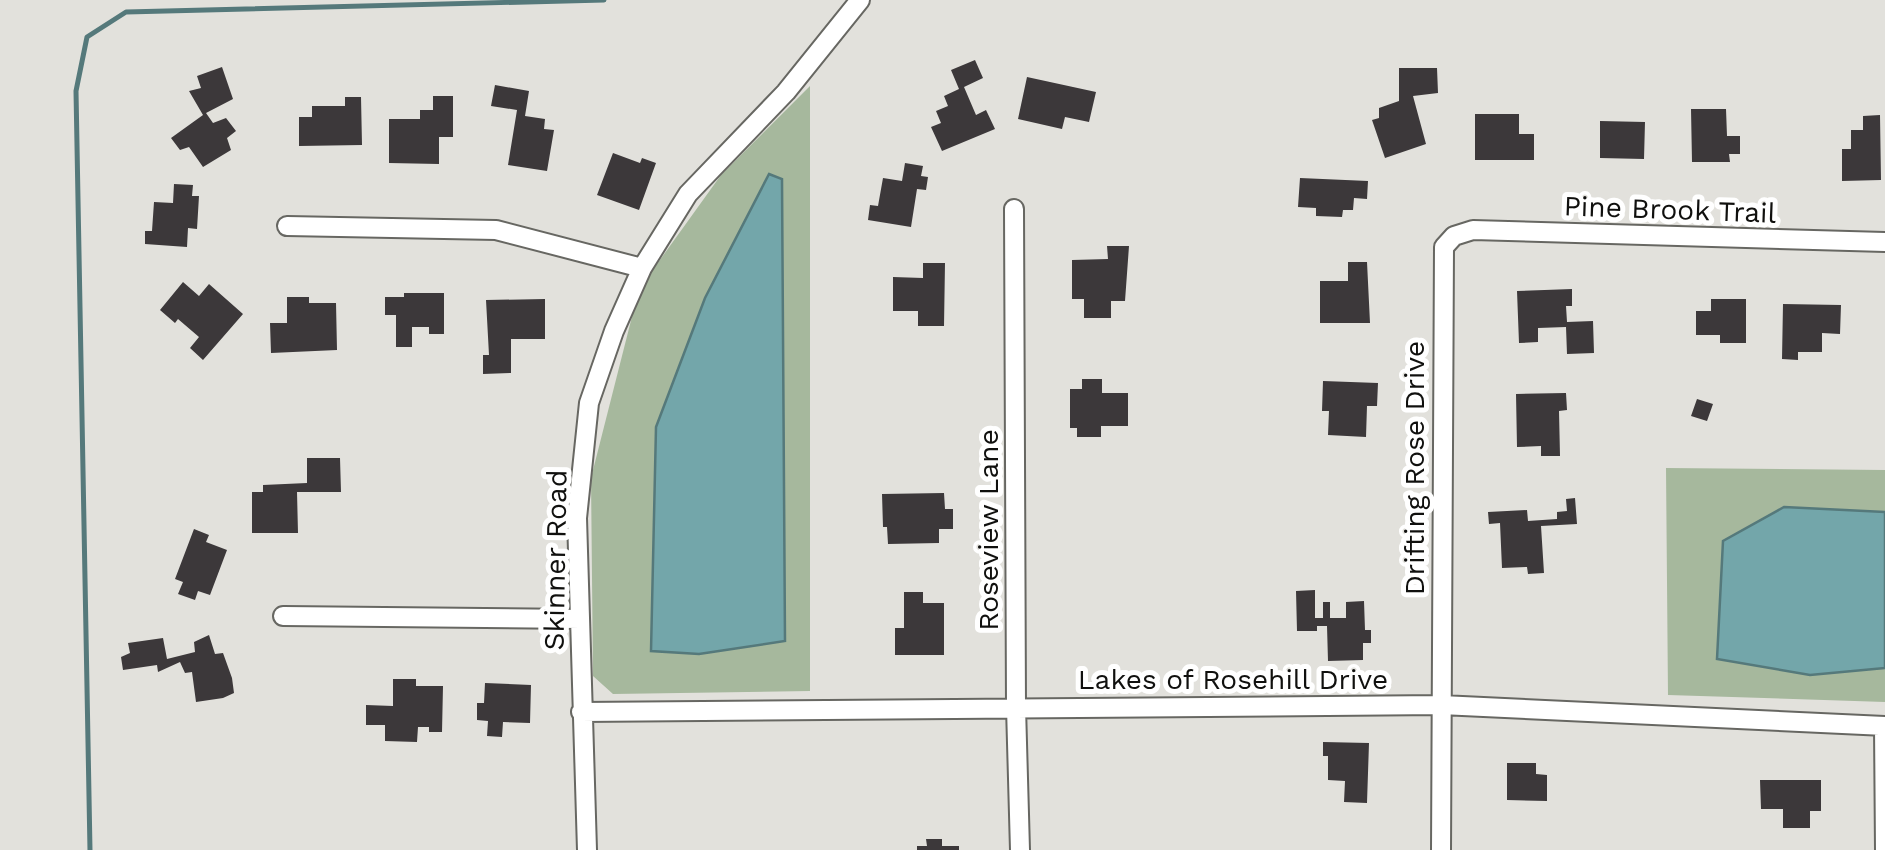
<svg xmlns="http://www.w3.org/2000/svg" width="1885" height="850" font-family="'Work Sans',sans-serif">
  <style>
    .green { fill: #a6b89d }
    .water { fill: #73a6aa; stroke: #55797b; stroke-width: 2.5 }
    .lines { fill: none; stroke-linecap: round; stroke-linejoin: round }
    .stream { stroke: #55797b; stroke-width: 5 }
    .building { fill: #3c383a }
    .street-casing { stroke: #676762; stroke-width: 22 }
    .street { stroke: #fff; stroke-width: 18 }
    .labels { text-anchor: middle; stroke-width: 10; stroke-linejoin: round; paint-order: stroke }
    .street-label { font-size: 28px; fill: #10100e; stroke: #fff }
  </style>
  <rect width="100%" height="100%" fill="#e2e1dc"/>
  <path class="green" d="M810,86V691L613,694L593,676L591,478L639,289L721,175Z
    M1666,468L1885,470V702L1668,695Z"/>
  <path class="water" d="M769,174L782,179L785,641L699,654L651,651L656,427L705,298Z
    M1784,507L1885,512V668L1810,675L1717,659L1723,541Z"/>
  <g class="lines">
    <path class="stream" d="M90,850L76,91L87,37L126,12L604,0"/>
  </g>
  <path class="building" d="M975,60L983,78L964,87L976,115L986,110L995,129L942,151L931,127L941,123L936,111L948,106L944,96L959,89L951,70Z
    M222,67L233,99L206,113L213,123L226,118L236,131L227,138L231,150L203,167L189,147L180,150L171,138L203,115L189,91L201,88L197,76Z
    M1399,68H1437L1438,93L1413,96L1426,144L1385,158L1372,120L1379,118V108L1399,101Z
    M1027,77L1096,92L1089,122L1065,117L1062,129L1018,119Z
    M495,85L529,91L525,116L545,119L544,129L554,130L547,171L508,165L517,110L491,106Z
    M433,96H453V137H439V164L389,163V119H420V110H433Z
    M345,97H361L362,145L299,146V117H312V106H345Z
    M1691,109H1726L1727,136H1740V154H1729L1730,162H1692Z
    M1475,114H1519V134H1534V160H1475Z
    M1880,115L1881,180L1842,181V149H1851V130H1863V116Z
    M1600,121L1645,122L1644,159L1600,158Z
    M613,153L640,163L642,158L656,163L639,210L597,195Z
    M905,163L923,166L921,176L928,177L926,190L917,189L911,227L868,220L870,205L878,206L883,178L902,181Z
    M1300,178L1368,181L1367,199L1354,198L1353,210H1343L1342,217L1316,216V208L1298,207Z
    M174,184L193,185L192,196H199L197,229L188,228L187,247L145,244V231H152L154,202L173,203Z
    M1107,246H1129L1125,301H1111V318H1084V299H1072V260L1108,259Z
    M1348,262H1367L1370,323H1320V281H1348Z
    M923,263H945L944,326H918V311H893V277L923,278Z
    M183,282L199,296L209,284L243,314L203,360L190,348L199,337L178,319L175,323L160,310Z
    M1572,289V306H1566L1567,322L1593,321L1594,353L1567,354L1566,327L1538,328V342L1519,343L1517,291Z
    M404,293H444V334H429V327H412V347H396V315H385V297H404Z
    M287,297H309V303H336L337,350L271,353L270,323H287Z
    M545,299V339H511V373L483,374V355H489L486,300Z
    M1711,299H1746V343H1720V335H1696V311H1711Z
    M1783,304L1841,305L1840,334L1822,333V352H1798V360L1782,359Z
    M1082,379H1102V393H1128V426H1101V437H1077V428H1070V389H1082Z
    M1323,381L1378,383L1377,406H1367L1366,437L1328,435L1329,411H1322Z
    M1566,393L1567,410L1559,411L1560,456H1541V446L1517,447L1516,394Z
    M1697,399L1713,404L1707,421L1691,416Z
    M307,458H340L341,492H297L298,533H252V492H263V485L307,483Z
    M944,493L945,509H953V529H939V543L888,544L887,527H883L882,494Z
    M1575,498L1577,524L1541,526L1544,573L1528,574L1527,567L1502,568L1500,523L1489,524L1488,512L1527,510L1528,521L1557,519V512L1567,511L1566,499Z
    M194,529L209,535L206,542L227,550L210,595L198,591L195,600L178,594L183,582L175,579Z
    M1315,590V618H1323V602H1330V618H1346V602L1364,601L1365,630H1371V643H1363V660L1328,661L1327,626H1317V631H1297L1296,591Z
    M904,592H923V603H944V655H895V628H904Z
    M209,635L215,654L223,653L232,678L234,693L223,698L196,702L192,672L185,673L180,662L158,672L157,665L123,670L121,657L130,653L128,643L163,638L167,659L195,652L194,642Z
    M393,679H416V686H443L442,732H429V727H418L417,742L385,741V725H366V705L393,706Z
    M485,683L531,685L530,723L503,722L502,737L487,736L488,721L477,720V703H484Z
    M1323,742L1369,743L1367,803L1344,802L1345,781L1328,780V756H1323Z
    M1507,763H1536V774L1547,775V801L1507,800Z
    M1760,780H1821V811H1810V828H1783V809H1761Z
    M926,839H942V846H959V850H917V846H927Z"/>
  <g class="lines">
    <g class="street-casing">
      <path id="street" d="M1014,209L1016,707L1020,850
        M287,226L496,230L642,268
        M283,616L580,619
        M581,712L1441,705L1885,726
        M1884,726L1885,850
        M587,850L577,518L589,403L614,331L642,268L688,194L786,92L860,0
        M1441,850L1444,247L1454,236L1473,230L1885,242"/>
    </g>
    <use href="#street" class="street"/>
  </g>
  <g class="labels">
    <g class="street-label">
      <text transform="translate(1670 209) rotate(2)" y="10">Pine Brook Trail</text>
      <text transform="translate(1414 468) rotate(-90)" y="10">Drifting Rose Drive</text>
      <text transform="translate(988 530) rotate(-90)" y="10">Roseview Lane</text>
      <text transform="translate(555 560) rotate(-89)" y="10">Skinner Road</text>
      <text x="1233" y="689">Lakes of Rosehill Drive</text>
    </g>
  </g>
</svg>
